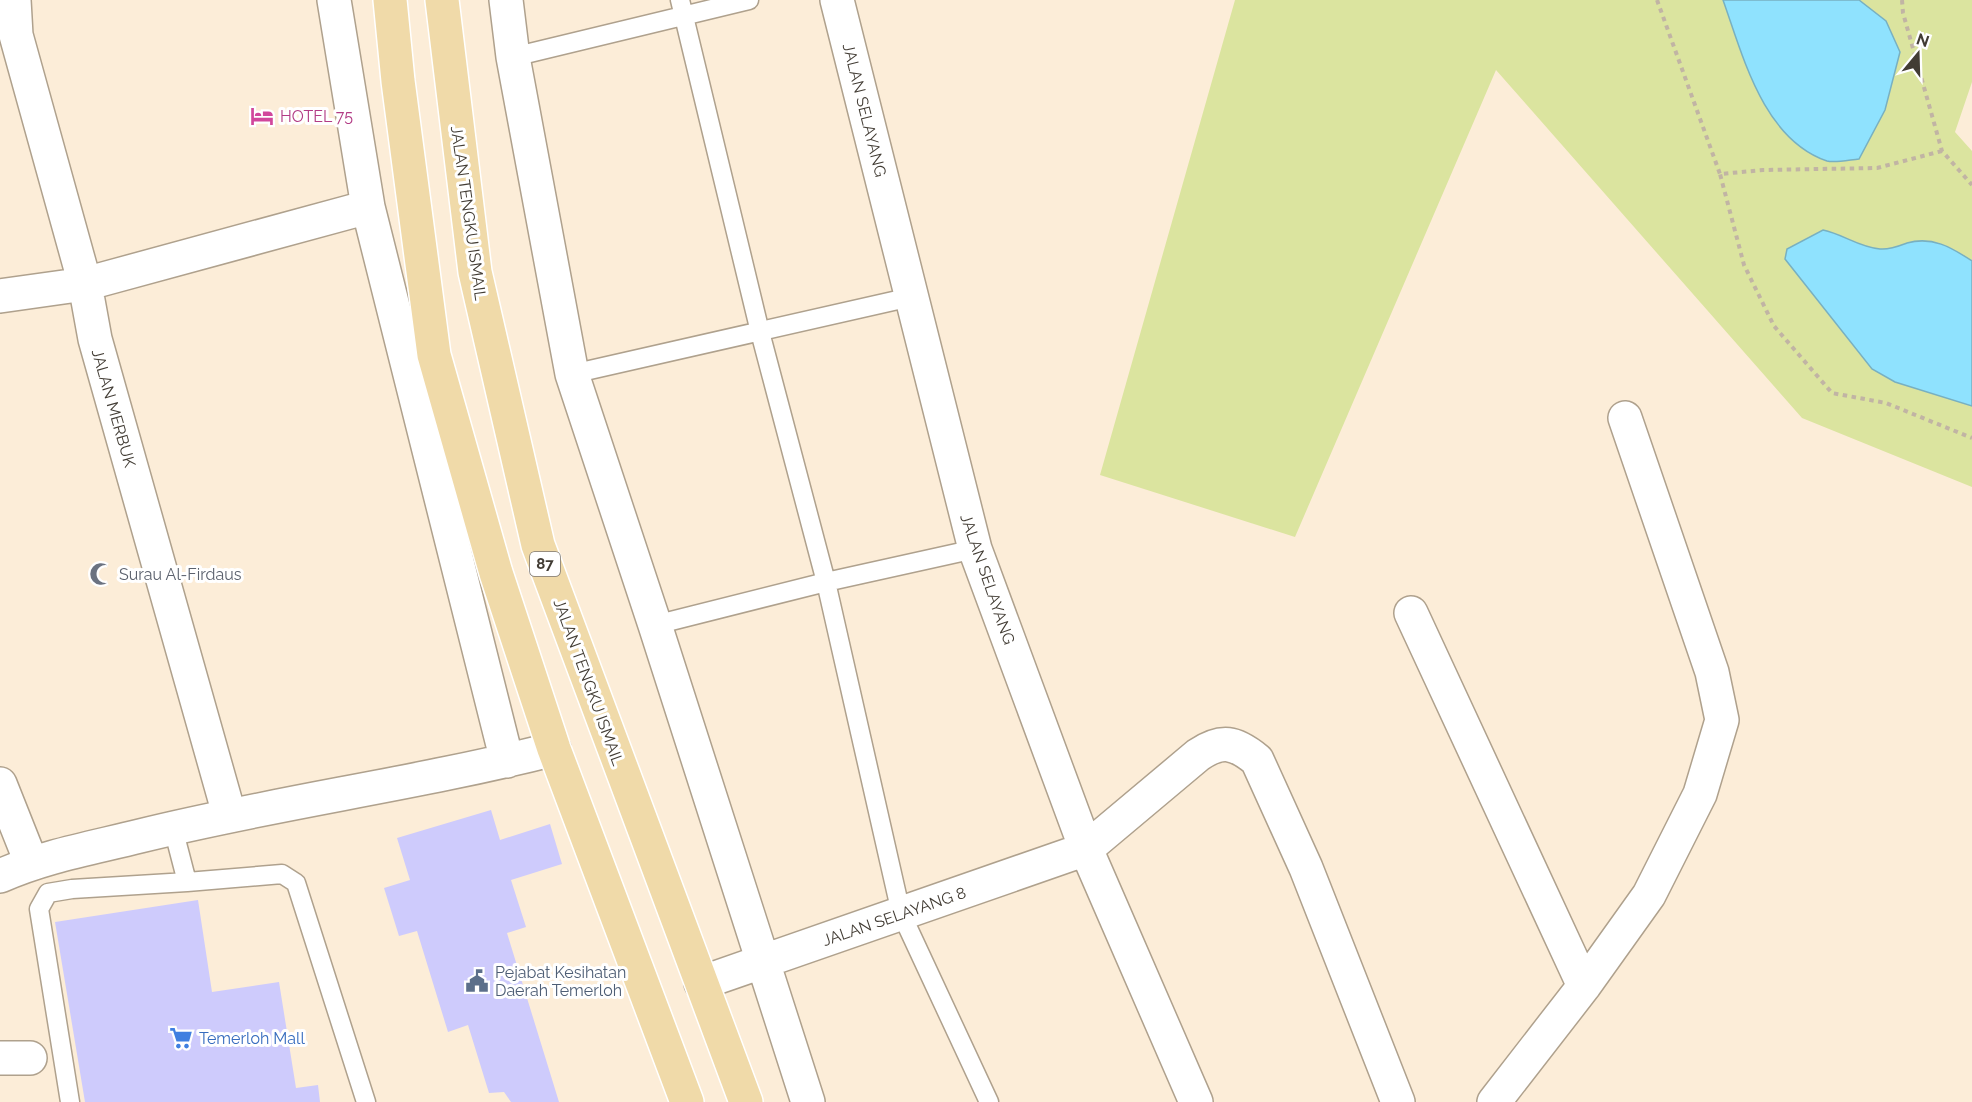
<svg xmlns="http://www.w3.org/2000/svg" width="1972" height="1102" font-family="Raleway,sans-serif">
  <style>
    .green { fill: #dbe49f }
    .water { fill: #8fe2fe; stroke: #78b0c1; stroke-width: 1.5 }
    .building { fill: #cecbfc }
    .lines { fill: none; stroke-linecap: round; stroke-linejoin: round }
    .service-casing { stroke: #afa18d; stroke-width: 21 }
    .minor-casing { stroke: #afa18d; stroke-width: 36 }
    .primary-casing { stroke: #fff; stroke-width: 36 }
    .path { stroke: #c1b4a4; stroke-width: 4; stroke-dasharray: 4.5 4.5; stroke-linecap: butt }
    .service { stroke: #fff; stroke-width: 18 }
    .minor { stroke: #fff; stroke-width: 33 }
    .primary { stroke: #f0daa9; stroke-width: 33 }
    .labels { text-anchor: middle; stroke-width: 6; stroke-linejoin: round; paint-order: stroke }
    .shield { fill: #fff; stroke: #7b7671; stroke-width: 1.5 }
    .shield-label { font-size: 15px; font-weight: bold; fill: #423c34 }
    .street-label { font-size: 16px; fill: #423c34; stroke: #fff }
    .hotel-label { font-size: 16px; fill: #b23c85; stroke: #fff; text-anchor: start }
    .worship-label { font-size: 16px; fill: #5b616d; stroke: #fff; text-anchor: start }
    .service-label { font-size: 16px; fill: #4e5e75; stroke: #fff; text-anchor: start }
    .shop-label { font-size: 16px; fill: #366cbe; stroke: #fff; text-anchor: start }
  </style>
  <rect width="100%" height="100%" fill="#fcedd8"/>
  <path class="green" d="M1235,0H1972V82L1955,132L1972,151V487L1802,418L1496,70L1295,537L1100,475Z"/>
  <path class="water" d="M1723,0H1859L1886,21L1900,52L1885,110L1859,159C1849,160 1835,163 1827,161C1763,139 1743,56 1723,0Z
    M1823,230C1843,234 1858,247 1880,249C1889,250 1899,246 1907,243C1932,236 1951,247 1972,261V406L1895,382L1872,369L1785,259L1787,249Z"/>
  <path class="building" d="M491,810L500,840L550,824L562,864L511,880L526,927L507,933L559,1102H511L504,1092L489,1093L468,1025L448,1032L417,931L399,936L384,888L410,880L397,838Z
    M198,900L212,992L279,982L296,1088L318,1085L320,1102H85L55,922Z"/>
  <g class="lines">
    <g class="service-casing">
      <path id="service" d="M680,0L760,332L826,582L901,913L989,1102
        M513,57L749,0
        M572,374L911,297
        M655,625L826,582L975,549
        M173,828L187,882L282,874L296,883L366,1102
        M70,1102L39,909L48,893L72,889L187,882"/>
    </g>
    <g class="minor-casing">
      <path id="minor" d="M14,0L16,35L85,284L95,339L229,814
        M334,0L368,207L507,761
        M506,0L513,57L572,374L655,625L808,1102
        M837,0L975,549L1086,849L1196,1102
        M0,296L85,284L368,207
        M1411,613L1584,986
        M0,784L31,862
        M0,876C45,856 92,848 140,836C277,802 417,784 554,749
        M701,983L1086,849L1198,755C1222,739 1235,742 1257,760L1306,868L1398,1102
        M0,1058H30
        M1494,1102L1584,986L1649,895L1700,794L1722,720L1712,672L1625,418"/>
    </g>
    <g class="primary-casing">
      <path id="primary" d="M390,0L398,81L434,355L496,573L554,749L687,1102
        M442,0L475,272L538,545L746,1102"/>
    </g>
    <path class="path" d="M1657,0L1720,174
      M1902,0L1903,13L1942,151L1972,185
      M1942,151L1877,168L1763,170L1720,174L1744,265L1774,326L1832,393L1886,403L1972,438"/>
    <use href="#service" class="service"/>
    <use href="#minor" class="minor"/>
    <use href="#primary" class="primary"/>
  </g>
  <defs>
    <g id="hotel-bare" transform="scale(1.8)"><path d="M-6-4.5h1.5V1H6V5H4.5V3h-9V5H-6ZM-4 0a1.8 1.8 0 1 1 3.6 0ZM.5 0V-2.5h3Q6-2.5 6 0Z" fill="#d1479c" stroke="#fff" stroke-width="2.5" paint-order="stroke"/></g>
    <g id="mosque-bare" transform="scale(1.8)"><path d="M3.5-4.9A6 6 0 1 0 3.5 4.9A5 5 0 1 1 3.5-4.9Z" fill="#6b7280" stroke="#fff" stroke-width="2.5" paint-order="stroke"/></g>
    <g id="civic-bare" transform="scale(1.8)"><path d="M-.6-6.5H3V-4.5H.6V-3L4-1V1h2V6H-6V1h2V-1L-.6-3ZM-1.2 2.5V6h2.4V2.5Z" fill="#5c6f8a" stroke="#fff" stroke-width="2.5" paint-order="stroke"/></g>
    <g id="supermarket-bare" transform="scale(1.8)"><path d="M-6-5.5h2.5l.6 2H6L4.5 2H-2.5L-4.4-4H-6ZM-1.5 3.2a1.3 1.3 0 1 0 .1 0ZM3 3.2a1.3 1.3 0 1 0 .1 0Z" fill="#3f7fe0" stroke="#fff" stroke-width="2.5" paint-order="stroke"/></g>
  </defs>
  <g fill-rule="evenodd">
    <use href="#hotel-bare" x="262" y="116"/>
    <use href="#mosque-bare" x="101" y="574"/>
    <use href="#civic-bare" x="477" y="981"/>
    <use href="#supermarket-bare" x="181" y="1038"/>
  </g>
  <g class="labels">
    <rect class="shield" x="530" y="552" width="30" height="24" rx="4.5"/>
    <g class="shield-label">
      <text x="545" y="569">87</text>
    </g>
    <g class="street-label">
      <text transform="translate(865 110) rotate(76)" y="6">JALAN SELAYANG</text>
      <text transform="translate(469 213) rotate(82)" y="6">JALAN TENGKU ISMAIL</text>
      <text transform="translate(114 408) rotate(74)" y="6">JALAN MERBUK</text>
      <text transform="translate(988 579) rotate(71)" y="6">JALAN SELAYANG</text>
      <text transform="translate(589 682) rotate(70)" y="6">JALAN TENGKU ISMAIL</text>
      <text transform="translate(894 916) rotate(-19)" y="6">JALAN SELAYANG 8</text>
    </g>
    <g class="hotel-label">
      <text x="280" y="122">HOTEL 75</text>
    </g>
    <g class="worship-label">
      <text x="119" y="580">Surau Al-Firdaus</text>
    </g>
    <g class="service-label">
      <text x="495" y="978">Pejabat Kesihatan<tspan x="495" dy="18">Daerah Temerloh</tspan></text>
    </g>
    <g class="shop-label">
      <text x="199" y="1044">Temerloh Mall</text>
    </g>
  </g>
  <g transform="translate(1918 54) rotate(19)" stroke="#ffffff" stroke-width="4.5" paint-order="stroke">
  <path d="M0-4.5L10 22L0 15L-10 22Z" fill="#423c34"/>
  <text y="-9" font-size="16" font-weight="bold" text-anchor="middle" fill="#423c34">N</text>
  </g>
</svg>
